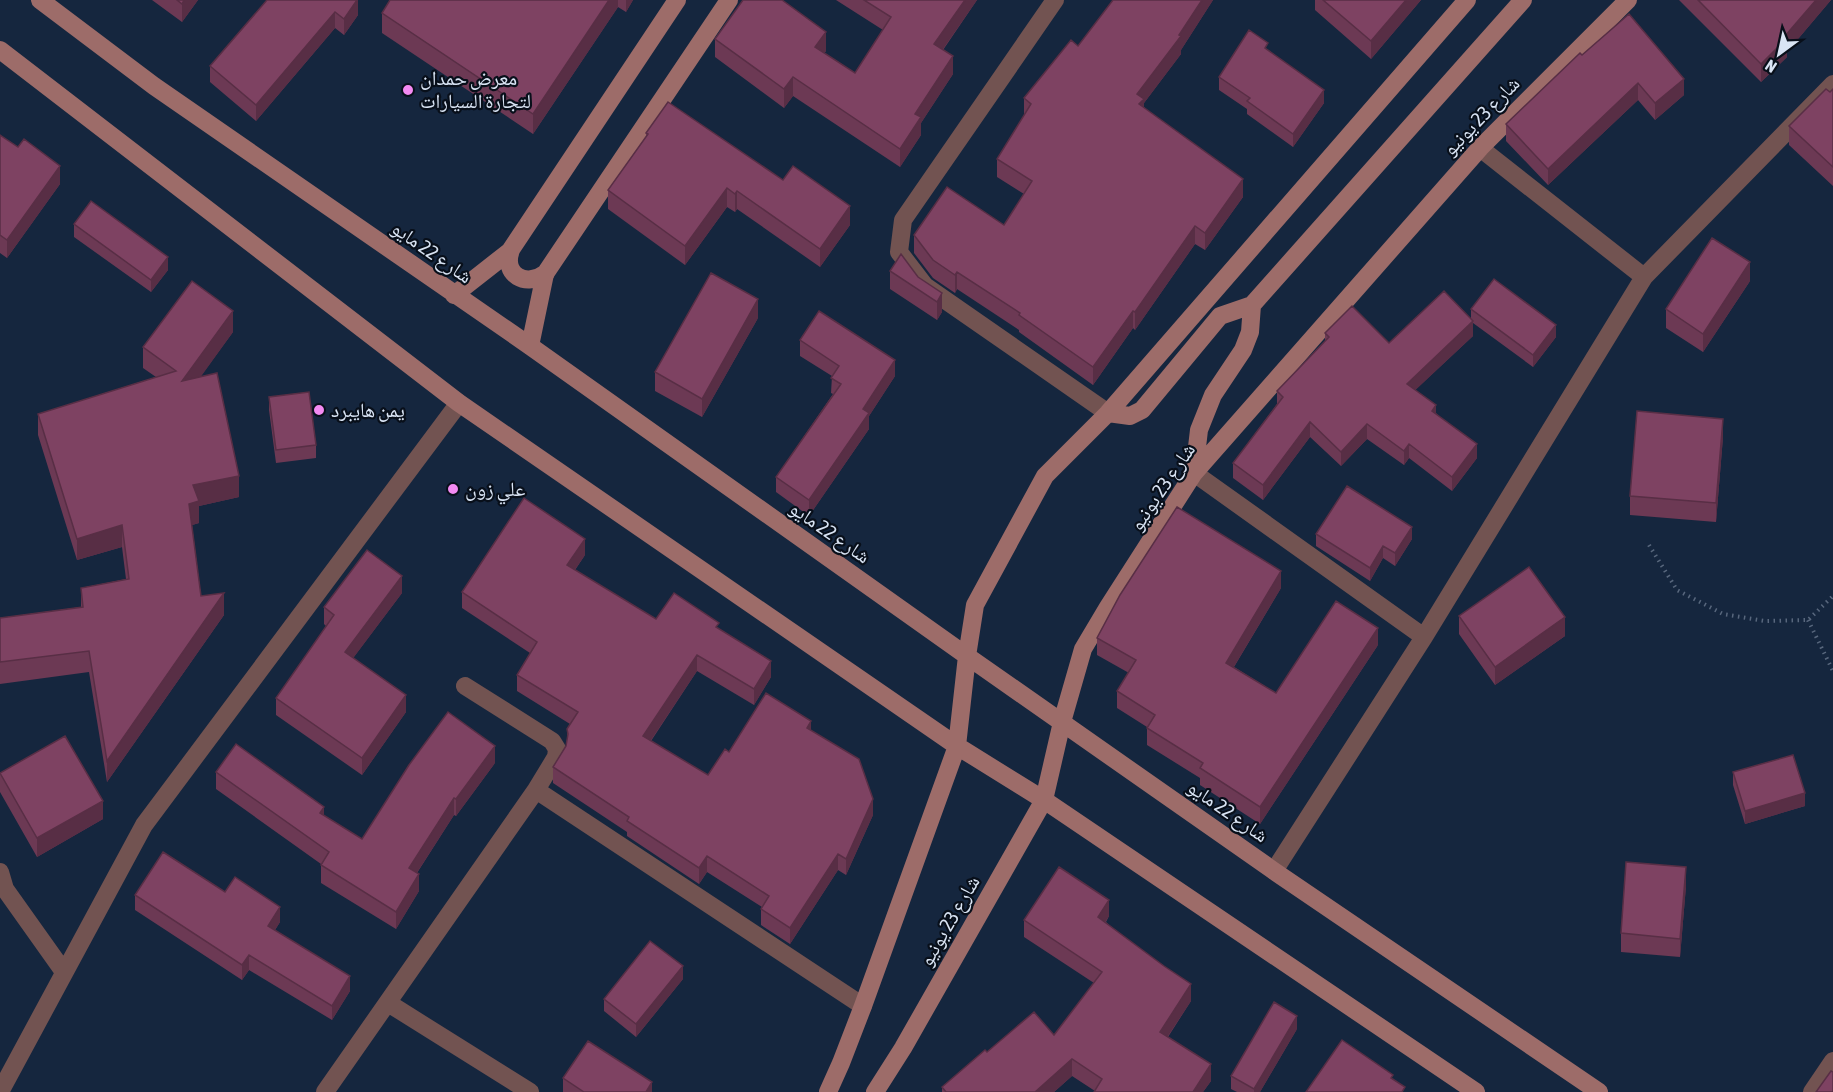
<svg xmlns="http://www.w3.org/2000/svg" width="1833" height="1092" font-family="'Asap Condensed','Noto Naskh Arabic',sans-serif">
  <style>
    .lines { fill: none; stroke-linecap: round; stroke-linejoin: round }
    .path { stroke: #58677d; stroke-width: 4; stroke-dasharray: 1.5 4.5; stroke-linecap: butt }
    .street { stroke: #725351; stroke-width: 18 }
    .secondary { stroke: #9d6c69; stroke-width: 18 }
    .wall { fill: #6c3954 }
    .shaded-wall { fill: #582e45 }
    .building { fill: #7e4262; stroke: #582e45; stroke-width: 1.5 }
    .poi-dot { fill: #f38af2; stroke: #080f1a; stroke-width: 2 }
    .labels { text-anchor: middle; stroke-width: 4.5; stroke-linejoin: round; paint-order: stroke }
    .poi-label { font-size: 20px; fill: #d9e4f4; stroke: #080f1a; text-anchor: start }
    .street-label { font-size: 20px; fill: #d9e4f4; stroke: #080f1a }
  </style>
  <rect width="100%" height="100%" fill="#15263e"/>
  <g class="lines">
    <path class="path" d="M1649,545L1677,590L1723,614L1765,621L1808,620L1833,596
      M1808,620L1833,671"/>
    <path class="street" d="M1055,0L903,220L899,252L925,286L1108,413
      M1480,148L1644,277
      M1194,473L1424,637
      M536,790L863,1006
      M1274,871L1424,637L1644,277L1833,84
      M0,872L5,889L64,972
      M388,1003L530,1092
      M0,1092L144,825L459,403
      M325,1092L536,790L556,757L557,749L552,741L465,686
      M1812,1092L1833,1061"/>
    <path class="secondary" d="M40,0L154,86L530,346L967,656L1274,871L1599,1092
      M0,50L459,403L957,746L1044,800L1476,1092
      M511,250C502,275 526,288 546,273
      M454,295L510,251L677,0
      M530,346L545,274L729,0
      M1108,413L1130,416L1142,410L1220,316L1252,305L1523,0
      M1194,473L1199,430L1213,395L1243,350L1250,332L1252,305
      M828,1092L841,1063L863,1006L957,746L967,656L975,605L1045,476L1108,413L1467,0
      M875,1092L903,1048L1044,800L1062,722L1083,649L1108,607L1194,473L1480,148L1628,0"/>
  </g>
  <path class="wall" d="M152,0H198L182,22Z
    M358,0V15L344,35L335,28L256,121L210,82V66Z
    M390,0H633L626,12L618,7L533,134L382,33V13Z
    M836,0H977L943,50L953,74L921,123V135L900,167L793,96L784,108L715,57V39L826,51L824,53L855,73L883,30Z
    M1113,0H1213L1181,50V54L1144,103V107L1243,197L1205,250L1195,244L1135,330L1133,328L1093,385L1019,332V330L957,289L955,293L933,278L914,253V235L1004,225L1024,194L997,177V159L1024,116V98L1078,46Z
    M1315,0H1421L1371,59L1315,10Z
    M1679,0H1831L1787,52V57L1761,82Z
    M1268,50L1324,103L1293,147L1247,114V109L1219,90V77Z
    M1582,55L1684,95L1655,120L1638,100L1548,185L1506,141V124Z
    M1833,89V186L1789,145V126Z
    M646,133L850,225L820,267L737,209L735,212L727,207L685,265L608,209V190L646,137Z
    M0,135L60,184L7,258L0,253Z
    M74,224L168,270L151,292L74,237Z
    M890,271L918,277L942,293V312L937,320L890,289Z
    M1750,281L1703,352L1666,328V309Z
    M1471,309L1556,337L1533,367L1473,323V336L1415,390L1477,458L1452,491L1409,458L1404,465L1367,439L1341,466L1310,437L1263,500L1233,478V463L1277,404V391L1325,341V333L1389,343L1471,319Z
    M758,318L702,417L655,391V372Z
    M233,332L200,377L239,497L199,506V523L192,525L201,596L224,615L107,782L89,672L0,684V618L81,607V588L126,579L122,547L77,560L38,435V414L156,377L143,368V347Z
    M800,340L895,376L869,416V429L809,516L776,492V477L833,394L831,393L832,376L800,356Z
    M269,397L316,445V458L276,463L269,410Z
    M1723,437L1716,522L1630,515V496Z
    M1316,534L1412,539L1395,566L1383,558L1370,581L1316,546Z
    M585,555L575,570L656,619L719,629L771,677L754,705L697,671L651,741L708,775L729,752L811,730L873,815L846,875L838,870L790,944L761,925V909L762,907L707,872L699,884L627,836V832L553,783V767L566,746L567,740V729L570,724L517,691V675L530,653L462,608V592Z
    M1281,588L1234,667L1276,693L1378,645L1260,824L1200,785V778L1147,745V727L1117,708V691L1129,673L1097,655V638Z
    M402,593L353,658L406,712L362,775L276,715V698L326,626L324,624V607Z
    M1459,616L1565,636L1495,685L1459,634Z
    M495,763L456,816L454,815L417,873L419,891L396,929L321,883V864L216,789V772L324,816L362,839Z
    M1733,772L1805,806L1745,824L1733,785Z
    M0,773L103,819L37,857L0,792Z
    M1686,886L1680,957L1621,952V933Z
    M225,892L280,922L275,930L350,991L332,1020L249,970L242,980L135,910V895Z
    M1109,916L1106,922L1191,1001L1168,1037L1211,1081L1203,1092H1094L1095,1091L1072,1076L1054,1092H942V1087L987,1052L1054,1035L1094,983L1024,937V920Z
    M683,979L636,1037L604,1011V999Z
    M1297,1029L1260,1092H1237L1231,1089V1076Z
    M563,1078L652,1092H563Z"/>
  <path class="shaded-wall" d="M184,0H198L182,22V4Z
    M357,0H358V15L344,35V19Z
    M609,0H618V7L533,134V114Z
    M626,0H633L626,12Z
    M965,0H977L934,62V44Z
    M1202,0H1213L1181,50V54L1144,103V117L1139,122L1137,94L1179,35Z
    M1406,0H1421L1371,59V41Z
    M1816,0H1831L1787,52V57L1761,82V64Z
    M335,12V28L256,121V105Z
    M826,32V51L815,65V47Z
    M953,56V74L921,123V135L900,167V149L915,114Z
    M793,77V96L784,108V89Z
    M1684,79V95L1655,120V103Z
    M1638,83V100L1548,185V169Z
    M1324,90V103L1293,147V134Z
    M60,166V184L7,258V240Z
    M1243,179V197L1205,250V233Z
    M727,188V207L685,265V246Z
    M737,191V209L735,212V194Z
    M850,206V225L820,267V249Z
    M1195,226V244L1135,330V312Z
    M168,257V270L151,292V280Z
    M1750,262V281L1703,352V334Z
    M957,272V289L955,293V275Z
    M942,293V312L937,320V302Z
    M758,299V318L702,417V399Z
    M233,311V332L182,403V381Z
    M1133,311V328L1093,385V367Z
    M1473,321V336L1407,398V384Z
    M1556,325V337L1533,367V355Z
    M895,360V376L869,416V429L809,516V500L863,409Z
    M1436,405V419L1432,411Z
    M1723,419V437L1716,522V503Z
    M1310,422V437L1263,500V485Z
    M1367,424V439L1341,466V452Z
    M1409,444V458L1404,465V451Z
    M1477,444V458L1452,491V477Z
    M239,476V497L199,506V523L189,526V504L193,485Z
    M122,525V547L77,560V539Z
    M1412,527V539L1395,566V553Z
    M585,539V555L567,581V565Z
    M1383,546V558L1370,581V568Z
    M1281,571V588L1226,680V663Z
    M402,576V593L345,669V652Z
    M224,593V615L107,782V761Z
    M1565,617V636L1495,685V667Z
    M1378,628V645L1260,824V807Z
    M697,655V671L643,752V736Z
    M771,661V677L754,705V689Z
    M406,695V712L362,775V758Z
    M811,721V737L807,728Z
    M495,746V763L456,816V799Z
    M1805,793V806L1745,824V811Z
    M454,798V815L409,885V868Z
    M873,799V815L846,875V859Z
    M103,801V819L37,857V838Z
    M324,807V825L320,813Z
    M838,854V870L790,944V928Z
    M707,856V872L699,884V868Z
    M1686,867V886L1680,957V939Z
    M419,874V891L396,929V912Z
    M1109,900V916L1098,933V917Z
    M280,907V922L268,941V926Z
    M249,955V970L242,980V965Z
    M683,966V979L636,1037V1024Z
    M350,976V991L332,1020V1006Z
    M1191,984V1001L1160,1048V1032Z
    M1297,1016V1029L1260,1092H1254V1089Z
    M1072,1059V1076L1054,1092H1035Z
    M1211,1064V1081L1203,1092H1193Z
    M652,1082V1092H646Z"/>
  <path class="building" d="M177,0H184L182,4Z
    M267,0H357L344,19L335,12L256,105L210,66Z
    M390,0H609L533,114L382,13Z
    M743,0H782L826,32L815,47L855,73L891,17L864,0H965L934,44L953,56L915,114L921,117L900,149L793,77L784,89L715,39Z
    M1113,0H1202L1179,35L1181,36L1137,94L1144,99L1139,104L1243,179L1205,233L1195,226L1135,312L1133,311L1093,367L1019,315L1020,313L957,272L955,275L933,260L914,235L947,187L1004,225L1032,181L997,159L1031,104L1024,98L1071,40L1078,46Z
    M1323,0H1406L1371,41Z
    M1698,0H1816L1785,36L1787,38L1761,64Z
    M1629,14L1684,79L1655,103L1638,83L1548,169L1506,124L1580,53L1582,55Z
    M1249,30L1268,43L1265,48L1324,90L1293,134L1247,101L1250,98L1219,77Z
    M1826,89L1830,92L1833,89V167L1789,126Z
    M668,102L783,180L793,166L850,206L820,249L737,191L735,194L727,188L685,246L608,190L648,134L646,133Z
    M0,135L18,147L24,139L60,166L7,240L0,235Z
    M91,201L168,257L151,280L74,224Z
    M1712,238L1750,262L1703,334L1666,309Z
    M901,254L918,277L942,293L937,302L890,271Z
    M711,273L758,299L702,399L655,372Z
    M1494,279L1556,325L1533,355L1471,309Z
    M192,281L233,311L182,381L217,373L239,476L193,485L199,501L189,504L201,596L224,593L107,761L89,651L0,662V618L83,607L81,588L129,579L122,525L77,539L38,414L176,371L143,347Z
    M1444,291L1473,321L1407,384L1436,405L1432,411L1477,444L1452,477L1409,444L1404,451L1367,424L1341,452L1310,422L1263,485L1233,463L1283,397L1277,391L1329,337L1325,333L1352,306L1389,343Z
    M819,311L895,360L863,409L869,413L809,500L776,477L841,384L831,378L839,366L800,340Z
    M309,392L316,445L276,450L269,397Z
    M1637,411L1723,419L1716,503L1630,496Z
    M1347,486L1412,527L1395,553L1383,546L1370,568L1316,534Z
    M524,498L585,539L567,565L656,619L674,593L719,623L716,627L771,661L754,689L697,655L643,736L708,775L725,749L729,752L766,693L811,721L807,728L859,759L873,799L846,859L838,854L790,928L761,909L769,896L707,856L699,868L627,821L629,817L553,767L566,746L568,734L567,729L578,712L517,675L537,642L462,592Z
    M1177,507L1281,571L1226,663L1276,693L1336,601L1378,628L1260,807L1200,768L1203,763L1147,728L1155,715L1117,691L1136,660L1097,638L1120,595Z
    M367,550L402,576L345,652L406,695L362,758L276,698L334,615L324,607Z
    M1529,567L1565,617L1495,667L1459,616Z
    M448,712L495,746L456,799L454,798L409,868L419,874L396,912L321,865L329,852L216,772L236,744L324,807L320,813L362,839L409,765Z
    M65,736L103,801L37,838L0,773Z
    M1793,755L1805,793L1745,811L1733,772Z
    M163,852L225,892L235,877L280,907L268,926L350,976L332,1006L249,955L242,965L135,895Z
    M1626,862L1686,867L1680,939L1621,933Z
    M1059,867L1109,900L1098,917L1164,966L1191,984L1160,1032L1211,1064L1193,1092H1094L1102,1079L1072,1059L1035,1092H946L942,1087L985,1050L987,1052L1034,1012L1054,1035L1102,972L1024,920Z
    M650,941L683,966L636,1024L604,999Z
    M1274,1002L1297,1016L1254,1089L1231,1076Z
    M1342,1040L1393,1075L1391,1078L1405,1087L1402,1092H1306Z
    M588,1041L652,1082L646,1092H584L563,1078Z
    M1831,1071L1833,1072V1092H1816Z"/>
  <g class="poi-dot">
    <circle cx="408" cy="90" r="6"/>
    <circle cx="319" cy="410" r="6"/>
    <circle cx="453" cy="489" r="6"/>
  </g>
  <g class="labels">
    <g class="poi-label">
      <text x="420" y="85">معرض حمدان<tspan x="420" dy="23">لتجارة السيارات</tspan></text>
      <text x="331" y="417">يمن هايبرد</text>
      <text x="465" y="496">علي زون</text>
    </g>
    <g class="street-label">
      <text transform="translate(1481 116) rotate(-46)" y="7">شارع 23 يونيو</text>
      <text transform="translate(432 252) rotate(35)" y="7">شارع 22 مايو</text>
      <text transform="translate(1162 487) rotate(-56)" y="7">شارع 23 يونيو</text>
      <text transform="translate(830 532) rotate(35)" y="7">شارع 22 مايو</text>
      <text transform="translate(1228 811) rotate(35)" y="7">شارع 22 مايو</text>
      <text transform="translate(949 921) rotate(-60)" y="7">شارع 23 يونيو</text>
    </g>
  </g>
  <g transform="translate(1779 54) rotate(213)" stroke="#080f1a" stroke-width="4.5" paint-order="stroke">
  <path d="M0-4.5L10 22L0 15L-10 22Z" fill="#d9e4f4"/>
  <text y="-9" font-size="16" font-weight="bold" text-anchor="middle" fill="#d9e4f4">N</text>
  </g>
</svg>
